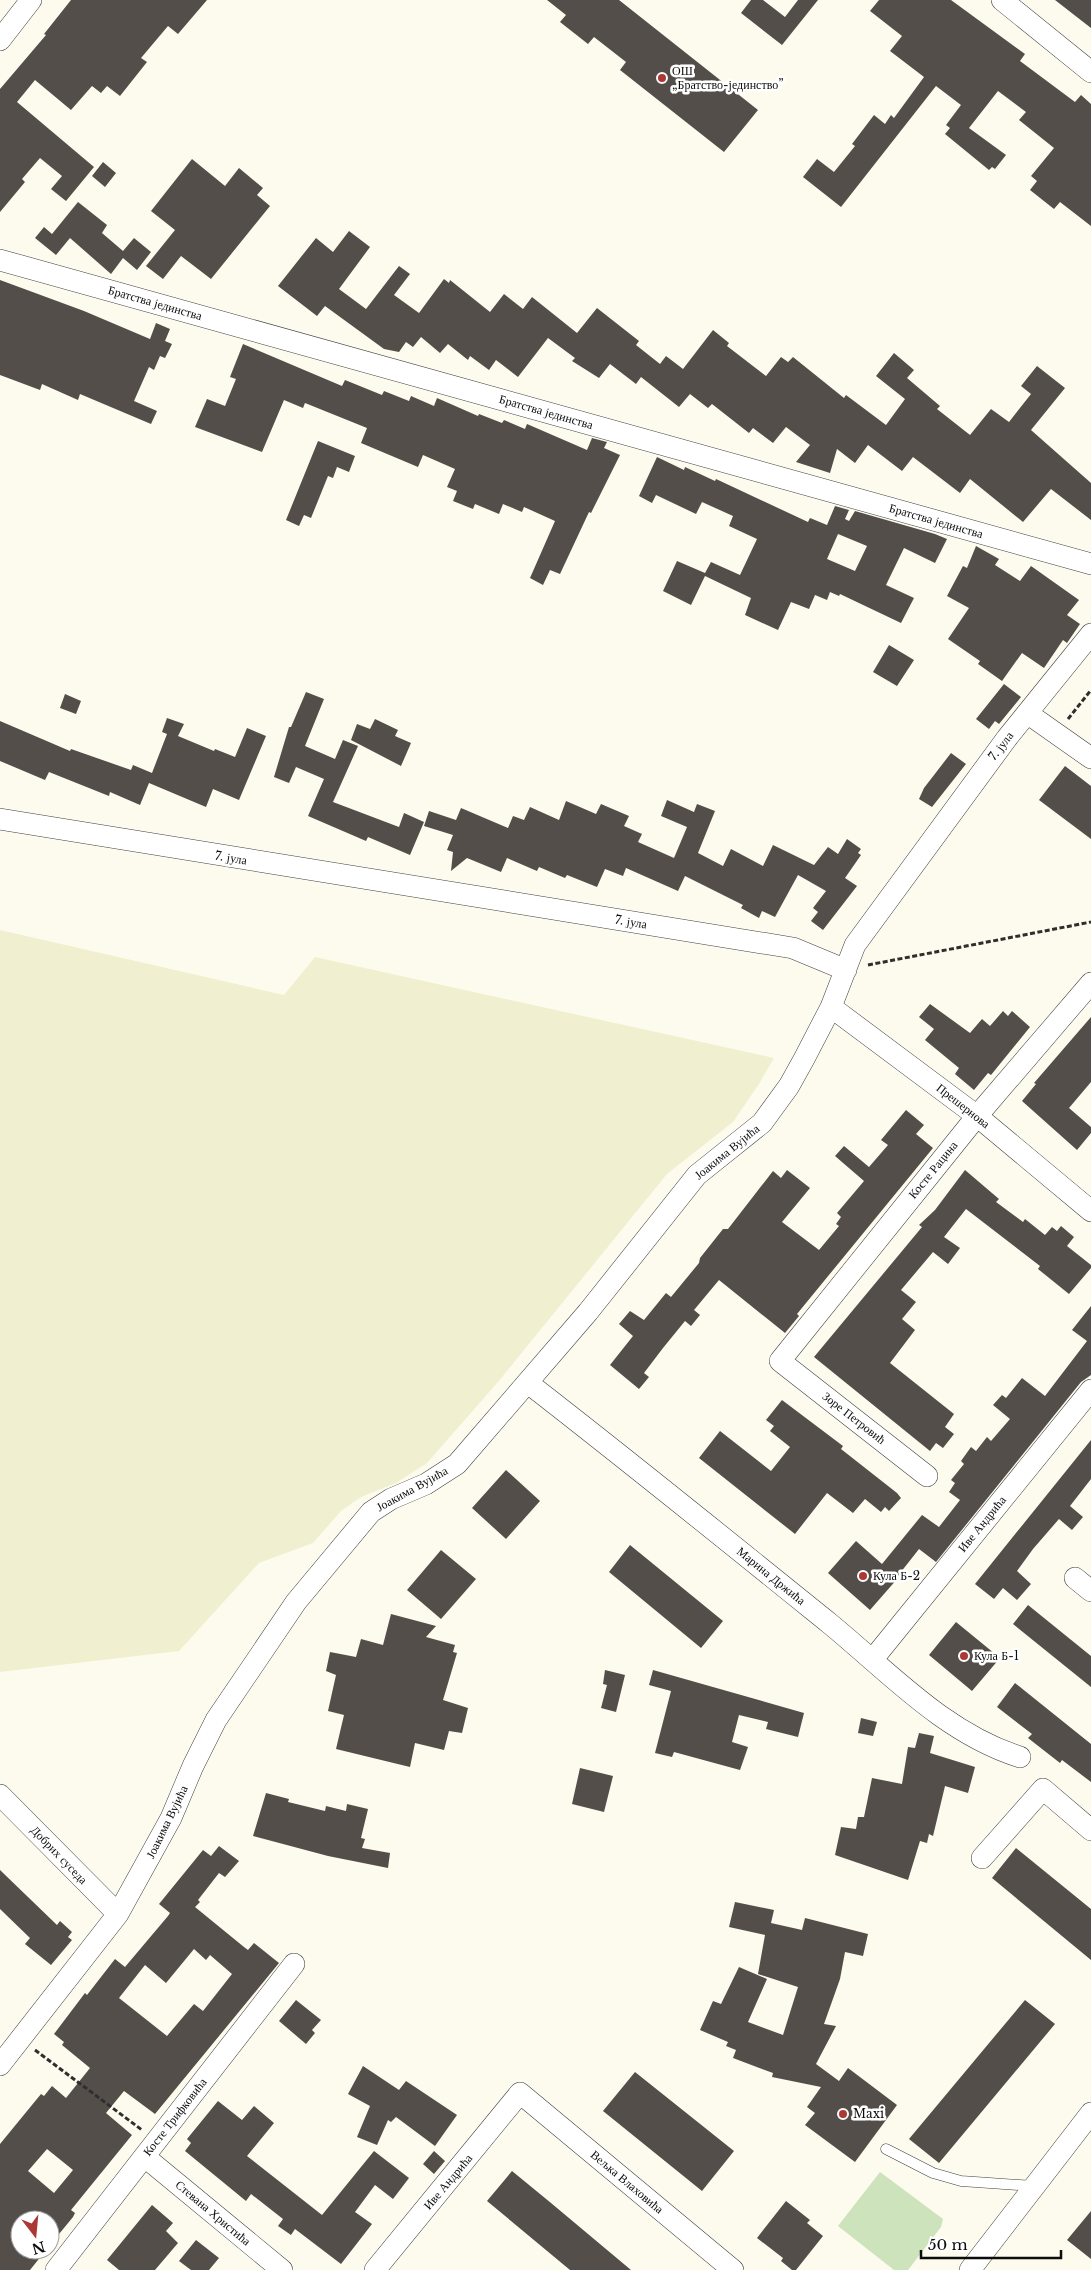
<svg xmlns="http://www.w3.org/2000/svg" width="1091" height="2270" font-family="'Libre Baskerville',serif">
  <style>
    .farmland { fill: #f0f0d0 }
    .green { fill: #cde3bb }
    .building { fill: #534e4a; fill-rule: evenodd }
    .lines { fill: none; stroke-linecap: round; stroke-linejoin: round }
    .service-casing { stroke: #3f3f3f; stroke-width: 11 }
    .minor-casing { stroke: #3f3f3f; stroke-width: 22 }
    .path { stroke: #2e2e2e; stroke-width: 3; stroke-dasharray: 5 2.5; stroke-linecap: butt }
    .service { stroke: #fff; stroke-width: 10 }
    .minor { stroke: #fff; stroke-width: 21 }
    .poi-dot { fill: #ab3835; stroke: #fff; stroke-width: 2 }
    .labels { text-anchor: middle; stroke-width: 5; stroke-linejoin: round; paint-order: stroke }
    .poi-label { font-size: 12px; fill: #0c0c0c; stroke: #fff; text-anchor: start }
    .street-label { font-size: 12px; fill: #0c0c0c; stroke: #fff }
  </style>
  <rect width="100%" height="100%" fill="#fdfbed"/>
  <path class="farmland" d="M0,930L284,995L315,957L774,1058L759,1084L733,1122L667,1174L498,1382L427,1463L396,1483L361,1497L341,1511L313,1543L259,1563L179,1651L0,1672Z"/>
  <path class="green" d="M880,2172L943,2219L941,2227L908,2270H894L838,2226Z"/>
  <path class="building" d="M71,0H207L178,34L168,26L141,58L147,62L120,96L107,86L101,93L92,86L71,110L35,80L17,102L94,167L66,201L51,189L62,176L40,158L22,179L25,182L0,212V89L46,35L44,34Z
    M547,0H619L758,110L724,152L620,70L626,62L594,37L588,44L560,22L566,15Z
    M751,0H763L785,17L798,0H818L782,45L741,13Z
    M879,0H951L1025,54L1020,61L1075,102L1081,95L1091,104V226L1060,202L1054,209L1030,190L1037,181L1031,176L1054,148L1019,120L1026,112L998,91L969,128L1006,155L995,169L992,167L989,170L945,134L950,128L946,125L961,105L936,86L841,207L803,177L817,159L834,172L855,146L852,144L874,115L885,124L891,115L894,118L924,77L890,51L902,36L870,11Z
    M1055,0H1091V28Z
    M192,159L225,186L239,168L263,188L257,195L270,206L211,279L181,256L163,279L146,266L175,230L151,211Z
    M103,162L116,173L105,187L92,176Z
    M78,202L107,225L102,233L123,251L134,238L151,252L137,270L123,258L111,274L70,238L56,255L35,238L44,227L52,234Z
    M349,231L370,247L339,289L366,309L399,266L410,274L394,295L419,313L444,279L449,283L450,280L490,312L504,294L523,309L532,297L577,333L597,308L639,341L636,345L660,364L666,356L683,369L713,330L729,343L727,346L766,376L781,357L788,362L793,357L844,398L846,395L886,425L905,399L876,376L894,353L914,370L907,378L940,406L937,409L970,435L991,409L1009,422L1031,394L1021,386L1037,366L1065,388L1031,430L1091,483V520L1051,489L1023,522L970,479L960,493L913,457L902,471L868,445L855,463L837,449L830,473L796,462L810,445L786,427L773,443L753,428L749,433L712,404L708,408L690,394L679,407L641,377L636,384L610,364L599,378L572,361L575,358L548,338L518,377L496,360L489,370L470,356L468,360L448,344L440,353L421,337L413,347L406,342L399,352L384,349L325,306L317,316L278,286L316,238L333,252Z
    M0,280L84,311L150,339L156,323L170,329L165,341L172,344L165,358L160,356L154,370L149,367L134,401L157,411L151,424L80,394L78,400L42,384L40,390L0,375Z
    M243,344L342,386L345,380L382,395L384,391L409,401L411,396L434,406L437,398L478,416L479,414L502,423L504,420L525,429L527,424L587,450L592,438L607,442L604,448L620,455L591,513L589,512L560,574L550,570L543,585L530,578L555,521L524,507L522,512L503,504L499,514L475,504L473,509L453,501L457,491L447,487L455,469L423,455L418,467L361,443L367,428L305,403L303,408L284,400L262,452L195,427L207,399L225,406L236,379L230,377Z
    M318,441L355,456L349,472L337,467L333,478L328,476L311,518L304,515L299,526L286,520Z
    M657,457L684,470L685,467L715,481L716,479L808,522L810,518L827,525L835,506L849,510L845,519L849,521L855,511L935,534L947,539L935,563L904,548L886,585L914,598L901,623L840,594L839,596L830,592L827,600L815,595L809,609L791,602L778,630L745,615L751,598L705,576L691,605L663,591L677,561L705,573L711,562L740,575L757,539L729,526L733,516L702,502L696,514L656,495L652,503L639,496ZM838,534L867,546L855,571L827,559Z
    M976,546L999,559L995,565L1020,581L1031,566L1079,600L1067,615L1080,624L1067,643L1063,640L1044,668L1022,653L1002,681L978,664L980,661L948,639L969,608L947,596L963,566L967,568Z
    M889,645L914,660L897,686L873,672Z
    M1004,684L1021,697L999,724L995,721L989,729L976,719Z
    M306,692L324,699L305,746L335,759L343,740L358,746L333,802L399,827L404,813L424,822L410,855L368,837L366,841L308,816L324,779L296,767L289,783L274,777L289,727H291Z
    M65,694L81,701L76,714L60,708Z
    M167,718L184,724L178,736L214,751L215,749L235,757L247,728L266,736L239,800L213,789L206,807L149,783L140,805L110,792L109,796L49,772L45,780L0,761V721L70,751L71,749L131,770L133,765L152,773L167,734L162,732Z
    M375,719L398,730L395,736L411,743L401,766L351,740L357,724L370,729Z
    M951,753L966,764L932,807L919,799L924,788Z
    M1065,766L1091,786V839L1039,800Z
    M667,800L694,812L697,804L715,811L698,853L723,866L731,849L763,866L773,845L814,865L828,847L838,854L847,839L861,849L858,853L861,855L845,878L857,886L823,930L811,921L818,912L813,908L826,891L798,875L775,917L762,911L759,918L741,908L743,905L685,876L678,891L626,868L623,876L605,869L597,887L567,875L565,878L539,867L537,871L507,858L501,872L467,858L451,871L453,852L447,850L453,835L424,826L429,811L456,820L461,808L508,828L513,816L524,820L530,807L559,820L566,801L596,814L601,804L629,816L624,826L642,834L638,842L674,858L687,827L661,816Z
    M930,1004L970,1033L982,1019L990,1026L1003,1011L1008,1016L1012,1011L1030,1027L991,1075L988,1073L974,1090L955,1074L959,1068L925,1040L934,1029L919,1017Z
    M1091,1017V1082L1069,1108L1091,1127V1133L1077,1150L1022,1101L1036,1084L1034,1083Z
    M906,1110L924,1125L916,1134L933,1148L797,1314L799,1316L785,1333L719,1280L694,1310L700,1315L691,1326L685,1321L663,1348L644,1373L649,1377L639,1389L610,1365L633,1336L619,1324L630,1311L644,1320L666,1293L671,1297L699,1263L700,1258L723,1229H728L773,1171L781,1178L787,1170L810,1188L782,1222L819,1250L839,1226L836,1224L841,1217L837,1213L864,1181L835,1156L844,1146L869,1167L888,1145L881,1140Z
    M965,1170L999,1199L996,1202L1023,1222L1025,1219L1045,1235L1052,1227L1057,1231L1061,1226L1074,1237L1067,1246L1091,1265V1268L1069,1294L1038,1269L1040,1266L966,1209L944,1237L960,1248L948,1264L933,1252L901,1290L916,1302L902,1319L915,1330L890,1363L954,1414L945,1427L954,1434L943,1448L936,1443L930,1451L814,1357L922,1227L919,1225L935,1210Z
    M1091,1306V1375L1081,1382L936,1562L919,1549L897,1577L898,1578L870,1610L828,1573L856,1541L882,1564L922,1515L939,1527L960,1500L949,1492L955,1483L951,1480L964,1464L961,1461L971,1447L976,1451L987,1437L991,1441L1010,1419L993,1405L1002,1395L1006,1398L1022,1378L1045,1396L1087,1341L1072,1330Z
    M782,1400L843,1446L841,1449L897,1493L901,1498L889,1511L885,1507L881,1512L865,1499L853,1513L827,1493L795,1534L699,1458L720,1431L771,1471L790,1447L770,1431L774,1426L766,1420Z
    M1091,1440V1479L1070,1506L1083,1517L1072,1530L1059,1519L1033,1549L1017,1571L1031,1584L1017,1600L1003,1588L994,1599L975,1584Z
    M506,1470L540,1501L506,1539L472,1508Z
    M630,1545L723,1621L701,1648L609,1572Z
    M441,1550L476,1579L441,1619L407,1590Z
    M1028,1605L1091,1656V1687L1013,1624Z
    M391,1614L436,1626L426,1637L455,1645L453,1652L457,1653L443,1700L468,1708L462,1733L449,1731L444,1750L415,1743L410,1767L336,1749L344,1715L328,1711L336,1675L326,1671L330,1652L356,1657L361,1639L383,1645Z
    M956,1622L1000,1658L972,1691L929,1655Z
    M605,1670L625,1675L616,1712L601,1708L607,1685L603,1684Z
    M653,1670L804,1713L798,1737L766,1729L768,1722L739,1715L732,1742L748,1747L740,1770L674,1752L672,1757L655,1753L671,1691L649,1685Z
    M1015,1683L1091,1744V1782L1062,1760L1060,1763L1028,1738L1032,1734L997,1707Z
    M861,1718L877,1722L873,1736L858,1733Z
    M919,1733L934,1736L930,1753L975,1767L968,1793L945,1786L933,1836L929,1834L927,1843L920,1841L908,1880L835,1855L841,1827L856,1829L858,1817H864L872,1778L902,1784L908,1747L915,1748Z
    M580,1768L613,1776L604,1812L572,1804Z
    M266,1793L289,1799L288,1802L325,1811L326,1806L346,1811L347,1804L368,1809L361,1838L365,1839L362,1848L390,1853L388,1868L328,1856L253,1836Z
    M219,1846L239,1861L225,1877L219,1873L198,1900L200,1902L195,1907L244,1947L248,1950L254,1943L279,1963L155,2114L124,2091L106,2113L132,2135L71,2210L75,2213L73,2217L50,2245V2220H20V2250H46L30,2270H0V2144L41,2094L44,2096L52,2086L66,2098L90,2068L62,2045L64,2042L54,2034L85,1993L87,1995L115,1959L125,1967L168,1916L170,1913L159,1904L203,1850L211,1856ZM194,1949L206,1960L210,1955L232,1974L203,2011L194,2004L167,2036L119,1998L145,1965L166,1983ZM47,2149L73,2170L54,2193L28,2171Z
    M1016,1848L1091,1909V1960L992,1878Z
    M0,1870L57,1925L60,1921L72,1932L68,1937L72,1940L51,1965L25,1944L30,1938L0,1909Z
    M735,1902L774,1910L771,1923L802,1930L805,1918L868,1934L863,1956L845,1952L840,1979L824,2024L836,2026L816,2064L839,2081L848,2068L897,2105L855,2162L805,2125L815,2113L807,2107L821,2087L772,2077L773,2073L733,2058L736,2050L726,2046L728,2042L700,2030L713,2001L721,2004L739,1967L767,1979L748,2022L783,2035L798,1987L758,1974L765,1935L729,1927Z
    M296,2000L321,2020L312,2030L315,2033L306,2044L279,2021Z
    M1025,2000L1055,2024L939,2163L909,2139Z
    M363,2066L399,2090L406,2081L457,2115L435,2146L396,2117L391,2122L388,2120L377,2145L357,2137L370,2106L348,2094Z
    M635,2072L734,2151L702,2191L603,2111Z
    M218,2101L242,2120L254,2106L274,2123L247,2156L322,2215L374,2151L409,2178L393,2199L375,2185L355,2212L372,2224L341,2264L295,2229L291,2235L278,2226L283,2219L251,2194L246,2201L185,2151L191,2143L187,2139Z
    M434,2151L445,2161L434,2174L423,2164Z
    M512,2171L551,2203L631,2270H570L487,2201Z
    M786,2201L810,2220L807,2223L823,2236L796,2270H792L781,2261L783,2258L757,2238Z
    M152,2205L173,2223L166,2231L178,2243L155,2270H119L107,2260Z
    M1091,2211V2259L1067,2240Z
    M196,2240L219,2258L209,2270H191L179,2261Z"/>
  <g class="lines">
    <g class="service-casing">
      <path id="service" d="M886,2149L933,2173L961,2181L1034,2186"/>
    </g>
    <g class="minor-casing">
      <path id="minor" d="M1002,0L1091,72
        M0,40L31,0
        M0,260L1091,564
        M1027,713L1091,758
        M0,819L793,948L846,970
        M831,1007L977,1116L1091,1211
        M528,1383C630,1462 730,1543 829,1623C889,1672 944,1733 1020,1757
        M927,1476L780,1361L977,1116L1091,983
        M1075,1578L1091,1591
        M873,1659L1091,1390
        M0,1795L118,1914
        M982,1858L1043,1789L1091,1830
        M0,2065L118,1914L171,1818L193,1766L216,1720L296,1602L371,1512L391,1499L426,1484L457,1464L588,1312L697,1175L762,1123L789,1086L804,1059L831,1007L855,945L1007,738L1091,634
        M145,2157L282,2270
        M56,2270L294,1964
        M375,2270L520,2093L733,2270
        M970,2270L1091,2113"/>
    </g>
    <path class="path" d="M1068,719L1091,690
      M868,965L1091,922
      M35,2050L142,2130"/>
    <use href="#service" class="service"/>
    <use href="#minor" class="minor"/>
  </g>
  <g class="poi-dot">
    <circle cx="662" cy="78" r="5"/>
    <circle cx="863" cy="1576" r="5"/>
    <circle cx="964" cy="1656" r="5"/>
    <circle cx="843" cy="2114" r="5"/>
  </g>
  <g class="labels">
    <g class="poi-label">
      <text x="672" y="75">ОШ<tspan x="672" dy="14">„Братство-јединство”</tspan></text>
      <text x="873" y="1580">Кула Б-2</text>
      <text x="974" y="1660">Кула Б-1</text>
      <text x="853" y="2118">Maxi</text>
    </g>
    <g class="street-label">
      <text transform="translate(155 303) rotate(16)" y="4">Братства јединства</text>
      <text transform="translate(546 412) rotate(16)" y="4">Братства јединства</text>
      <text transform="translate(936 521) rotate(16)" y="4">Братства јединства</text>
      <text transform="translate(1001 746) rotate(-53)" y="4">7. јула</text>
      <text transform="translate(231 858) rotate(9)" y="4">7. јула</text>
      <text transform="translate(631 922) rotate(9)" y="4">7. јула</text>
      <text transform="translate(963 1106) rotate(38)" y="4">Прешернова</text>
      <text transform="translate(727 1152) rotate(-39)" y="4">Јоакима Вујића</text>
      <text transform="translate(933 1170) rotate(-51)" y="4">Косте Рацина</text>
      <text transform="translate(854 1418) rotate(38)" y="4">Зоре Петровић</text>
      <text transform="translate(412 1489) rotate(-29)" y="4">Јоакима Вујића</text>
      <text transform="translate(982 1524) rotate(-51)" y="4">Иве Андрића</text>
      <text transform="translate(771 1576) rotate(39)" y="4">Марина Држића</text>
      <text transform="translate(167 1822) rotate(-64)" y="4">Јоакима Вујића</text>
      <text transform="translate(59 1855) rotate(46)" y="4">Добрих суседа</text>
      <text transform="translate(175 2117) rotate(-52)" y="4">Косте Трифковића</text>
      <text transform="translate(448 2182) rotate(-50)" y="4">Иве Андрића</text>
      <text transform="translate(627 2182) rotate(40)" y="4">Вељка Влаховића</text>
      <text transform="translate(213 2213) rotate(40)" y="4">Стевана Христића</text>
    </g>
  </g>
  <g transform="translate(35 2235) rotate(164)"><circle r="24" fill="#ffffff" stroke="#9e9e9e"/>
  <path d="M0-4L9 19L0 12L-9 19Z" fill="#ab3835"/>
  <text y="-8" font-size="14" font-weight="bold" text-anchor="middle" fill="#0c0c0c">N</text>
  </g>
  <path d="M921 2250v8h140v-8" fill="none" stroke="#0c0c0c" stroke-width="2.5"/>
  <text x="928" y="2250" font-size="15" fill="#0c0c0c" stroke="#ffffff" stroke-width="4" paint-order="stroke">50 m</text>
</svg>
